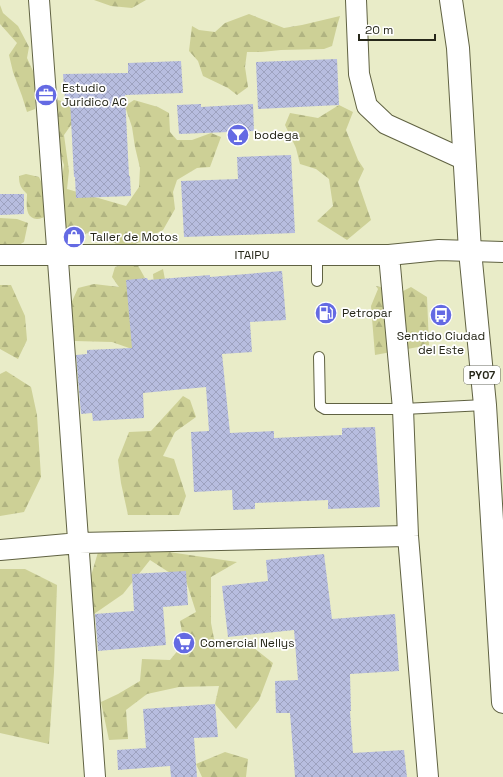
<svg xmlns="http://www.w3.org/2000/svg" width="503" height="777" font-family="'Space Grotesk',sans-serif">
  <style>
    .forest { fill: url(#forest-firs) }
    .building { fill: url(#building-cross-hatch) }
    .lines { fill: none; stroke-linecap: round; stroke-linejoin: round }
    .service-casing { stroke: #606242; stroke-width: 12 }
    .minor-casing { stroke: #606242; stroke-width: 22 }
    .trunk-casing { stroke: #606242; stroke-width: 24 }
    .service { stroke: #fff; stroke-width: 10 }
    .minor { stroke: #fff; stroke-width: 20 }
    .trunk { stroke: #fff; stroke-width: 22 }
    .labels { text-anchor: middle; stroke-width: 3.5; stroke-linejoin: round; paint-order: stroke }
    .shield { fill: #fff; stroke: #67685e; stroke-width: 1 }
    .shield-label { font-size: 11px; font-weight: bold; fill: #262719 }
    .poi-label { font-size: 12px; fill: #262719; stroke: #fff; text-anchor: start }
    .street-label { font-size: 12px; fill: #262719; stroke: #fff }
  </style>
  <defs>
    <pattern id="forest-firs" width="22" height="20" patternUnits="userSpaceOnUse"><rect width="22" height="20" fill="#cdd096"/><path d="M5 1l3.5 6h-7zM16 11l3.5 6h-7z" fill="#b0b381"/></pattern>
    <pattern id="building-cross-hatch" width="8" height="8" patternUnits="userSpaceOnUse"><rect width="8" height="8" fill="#b7bddf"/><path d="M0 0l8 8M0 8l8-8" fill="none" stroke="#9da2bf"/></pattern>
  </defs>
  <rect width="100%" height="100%" fill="#e9ecc8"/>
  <path class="forest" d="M94,0H146L132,8L111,6Z
    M0,5L3,13L18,26L29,47L27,58L33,71L36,84L35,109L27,112L22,96L13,72L9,55L17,43L0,24Z
    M249,14L284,28L302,25L340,16L337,26L332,46L324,49L281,50L261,52H247L245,67L248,87L237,95L228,88L203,76L198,61L189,51L192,26L199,30L215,32L225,23Z
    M58,100L75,105L87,132L71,125L64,135L69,171L67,189L126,206L139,187L140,168L135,147L132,127L125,106L134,100L158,107L169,113L170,132L177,140H192L211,133L221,137L210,167L197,168L177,180L173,192L175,209L163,230L127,248L112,242L99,241L87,233L75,243L64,233L58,202L64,165L55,138L54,116Z
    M339,105L353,112L346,130L358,160L364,169L358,182L371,220L347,240L317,221L333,206L329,179L316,169L300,164L296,148L285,125L290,113L318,118Z
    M26,174L39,177L44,188L46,216C44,217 40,219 37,219C24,218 27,202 27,194C21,188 19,185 19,176Z
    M0,218L17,219L28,223L24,242L14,248L0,245Z
    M136,262L155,296L153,274L163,269L175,332L158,349L129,348L112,342L74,341L70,306L78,288L94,284L119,287L112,277L115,267Z
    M0,285H11L25,316L27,340L18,359L0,349Z
    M376,286L401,292L411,287L427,297L429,345L375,355L371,306L378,289Z
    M6,371L31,387L37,415L41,477L24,512L0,516V374Z
    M183,396L190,400L196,417L175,432L163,456L174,459L186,496L179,515H128L121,483L118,460L129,432L151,431Z
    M101,542L237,562L211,577V623L216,649L254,648L273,663L259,700L236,729L215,704L219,686L179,687L147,694L126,710L128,739L109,740L101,702L118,694L140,681L142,659L170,660L184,643L180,621L196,612L187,584L150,560L123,594L94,614L91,576Z
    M0,569H25L57,585L54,672L49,744L0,733Z
    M225,752L248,759L246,777H202L196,764Z"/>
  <path class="building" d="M337,59L339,105L258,109L256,62Z
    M181,61L183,93L125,95L129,176H130L131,196L76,198L75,177H74L70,100H65L63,74L128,73V63Z
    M201,104V107L253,104L254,131L179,134L177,105Z
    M291,155L295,233L184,237L181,181L238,179L237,157Z
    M0,194H24V214L0,215Z
    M282,271L286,320L250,322L252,352L222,354L230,433L274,431V438L342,435V428L375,427L380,507L328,509V500L255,503V509L233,510L232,490L194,492L191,432L209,431L206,387L143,393L144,418L93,421L92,413L81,414L76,355L87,354V350L132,348L126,280L147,278L148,280L210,275V277Z
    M324,554L332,619L395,614L399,671L350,674L351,711H350L353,753L404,750L407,777H295L290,713H276L275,681L298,680L294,630L228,637L222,586L268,581L266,560Z
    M186,571L188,605L163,607L166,645L98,651L95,614L134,611L132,574Z
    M215,704L218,737L194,738L197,777H171L170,766L118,770L117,750L146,748L143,709Z"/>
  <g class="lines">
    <g class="service-casing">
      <path id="service" d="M317,255V281
        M319,357L320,406L325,409H403L485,405"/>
    </g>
    <g class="minor-casing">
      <path id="minor" d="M39,0C57,259 78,518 95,777
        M356,0L359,74L367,106L386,124L465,160
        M0,255H389L439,250L503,252
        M389,255L403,409L408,536L428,777
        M0,550L79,543L408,536"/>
    </g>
    <g class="trunk-casing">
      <path id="trunk" d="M451,0L458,48L470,251L485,405L503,702"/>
    </g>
    <use href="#service" class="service"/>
    <use href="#minor" class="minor"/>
    <use href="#trunk" class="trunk"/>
  </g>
  <defs>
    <g id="office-disc" transform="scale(1.15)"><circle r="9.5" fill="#646ae3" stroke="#fff"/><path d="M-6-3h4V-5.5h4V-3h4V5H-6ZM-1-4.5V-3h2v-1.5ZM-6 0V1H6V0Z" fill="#fff"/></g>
    <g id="bar-disc" transform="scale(1.15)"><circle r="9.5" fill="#646ae3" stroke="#fff"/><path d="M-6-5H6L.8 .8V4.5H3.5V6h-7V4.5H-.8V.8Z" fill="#fff"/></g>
    <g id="shop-disc" transform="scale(1.15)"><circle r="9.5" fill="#646ae3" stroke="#fff"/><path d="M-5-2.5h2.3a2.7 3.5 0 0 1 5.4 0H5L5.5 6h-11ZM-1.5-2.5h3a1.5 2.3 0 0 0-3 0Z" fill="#fff"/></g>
    <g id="fuel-disc" transform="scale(1.15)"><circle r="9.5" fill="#646ae3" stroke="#fff"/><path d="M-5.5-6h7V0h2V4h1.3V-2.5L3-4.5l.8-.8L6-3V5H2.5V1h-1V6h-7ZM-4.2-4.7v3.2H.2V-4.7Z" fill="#fff"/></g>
    <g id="bus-disc" transform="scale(1.15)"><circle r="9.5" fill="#646ae3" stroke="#fff"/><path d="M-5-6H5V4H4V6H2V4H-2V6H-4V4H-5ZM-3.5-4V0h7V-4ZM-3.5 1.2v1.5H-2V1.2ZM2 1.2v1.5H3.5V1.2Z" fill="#fff"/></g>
    <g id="supermarket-disc" transform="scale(1.15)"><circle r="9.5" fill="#646ae3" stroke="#fff"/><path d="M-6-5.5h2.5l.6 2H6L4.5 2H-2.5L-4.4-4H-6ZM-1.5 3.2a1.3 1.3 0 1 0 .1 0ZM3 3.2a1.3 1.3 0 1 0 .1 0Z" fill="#fff"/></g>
  </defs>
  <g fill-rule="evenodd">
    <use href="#office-disc" x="46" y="95"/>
    <use href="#bar-disc" x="238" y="135"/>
    <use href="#shop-disc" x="74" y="237"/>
    <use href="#fuel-disc" x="326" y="313"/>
    <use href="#bus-disc" x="441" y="315"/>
    <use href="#supermarket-disc" x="184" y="643"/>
  </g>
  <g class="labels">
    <rect class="shield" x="464" y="366" width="36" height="18" rx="3"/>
    <g class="shield-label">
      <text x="482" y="379">PY07</text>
    </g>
    <g class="poi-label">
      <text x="62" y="92">Estudio<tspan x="62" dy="14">Juridico AC</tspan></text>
      <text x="254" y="139">bodega</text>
      <text x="90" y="241">Taller de Motos</text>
      <text x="342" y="317">Petropar</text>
      <text x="441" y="340" text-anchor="middle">Sentido Ciudad<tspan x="441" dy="14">del Este</tspan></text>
      <text x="200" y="647">Comercial Nellys</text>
    </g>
    <g class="street-label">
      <text x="252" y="259">ITAIPU</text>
    </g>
  </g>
  <path d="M359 34v6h76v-6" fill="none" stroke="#262719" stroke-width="2"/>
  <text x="365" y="34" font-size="12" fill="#262719" stroke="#ffffff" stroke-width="3" paint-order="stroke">20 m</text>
</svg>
